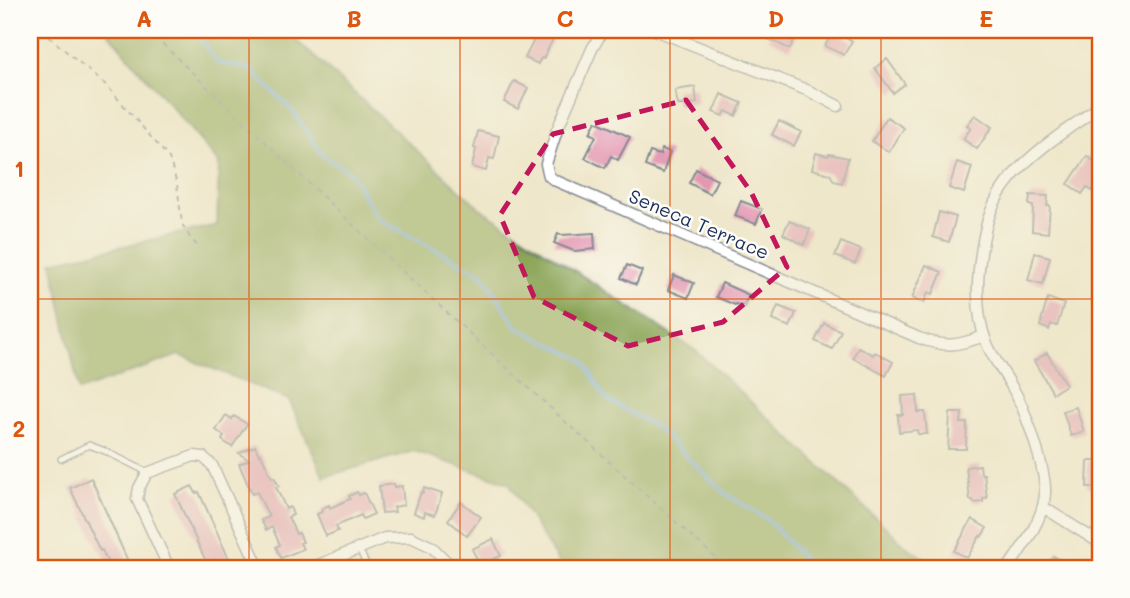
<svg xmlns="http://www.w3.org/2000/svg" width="1130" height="598" font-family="Mali,sans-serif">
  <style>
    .forest { fill: #8aa456; stroke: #526a5a; stroke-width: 2 }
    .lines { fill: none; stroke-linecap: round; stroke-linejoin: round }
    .stream { stroke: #6da8dd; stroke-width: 3.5 }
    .building { fill: #e398b2 }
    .lane-casing { stroke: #858b94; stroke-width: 8 }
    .street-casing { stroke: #858b94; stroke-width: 13 }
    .path { stroke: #858b94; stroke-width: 2; stroke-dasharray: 5 5; stroke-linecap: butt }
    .lane { stroke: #fff; stroke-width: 5 }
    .street { stroke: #fff; stroke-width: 10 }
    .marked { fill: none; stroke: #c2185b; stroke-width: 5; stroke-dasharray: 14 9; stroke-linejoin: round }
    .grid { fill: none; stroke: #de5710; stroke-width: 2; stroke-opacity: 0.55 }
    .labels { text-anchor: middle; stroke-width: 5; stroke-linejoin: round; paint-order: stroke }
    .street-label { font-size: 19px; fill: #1b2f5e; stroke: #fdfcf7 }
    .neatline { fill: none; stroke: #de5710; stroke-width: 2.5 }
    .grid-label { font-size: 23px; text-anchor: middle; font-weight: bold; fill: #de5710 }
  </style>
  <rect width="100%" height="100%" fill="#fdfcf7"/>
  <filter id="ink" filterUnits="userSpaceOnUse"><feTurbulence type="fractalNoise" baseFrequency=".0143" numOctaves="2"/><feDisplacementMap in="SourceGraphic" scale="14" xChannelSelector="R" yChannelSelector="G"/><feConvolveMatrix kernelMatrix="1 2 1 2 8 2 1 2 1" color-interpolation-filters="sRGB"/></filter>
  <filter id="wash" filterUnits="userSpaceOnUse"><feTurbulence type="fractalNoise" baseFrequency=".00686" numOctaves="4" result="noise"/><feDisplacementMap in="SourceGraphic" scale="28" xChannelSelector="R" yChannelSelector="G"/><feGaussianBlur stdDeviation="1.57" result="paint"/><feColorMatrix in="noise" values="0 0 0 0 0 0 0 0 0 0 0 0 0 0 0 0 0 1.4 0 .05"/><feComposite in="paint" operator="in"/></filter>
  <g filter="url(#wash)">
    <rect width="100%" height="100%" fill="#efe7cb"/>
    <path class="forest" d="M106,30H285L480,208L696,351L907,547L940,568H562L509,483L414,451L324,477L289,400L179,355L79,391L52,262L217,225L219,163Z"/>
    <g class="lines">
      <path class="stream" d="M193,30L218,63L249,68L292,110L323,156L351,173L378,219L482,274L518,328L583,360L606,399L657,428L726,494L768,520L812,568"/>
    </g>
    <g id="blocks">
      <path class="building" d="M539,30H555L552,36L554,37L543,59L541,58L538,64L525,58Z
        M772,30H790L797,33L790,49L768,39Z
        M833,31L852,41L844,55L825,46Z
        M887,59L905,84L893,93L875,68Z
        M514,81L528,88L518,109L504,102Z
        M695,87L697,103L678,105L675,90Z
        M721,94L742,103L736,116L726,111L723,116L713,112Z
        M975,115L992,127L977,149L963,139L971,128L967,125Z
        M887,117L904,128L889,152L872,141Z
        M596,121L630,137L618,160L611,156L605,168L585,158L596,136L590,133Z
        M779,121L801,132L794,146L772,135Z
        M478,131L499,136L494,159L489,158L486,171L472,167L476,149L474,148Z
        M662,149L670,152L663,173L645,166L650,152L660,155Z
        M816,153L828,156L829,154L848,158L842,183L834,181L830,174L812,169Z
        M1087,156L1100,166L1095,175L1100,179L1092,191L1087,187L1082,194L1068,184Z
        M957,162L972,167L964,193L949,188Z
        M696,169L717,180L710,194L689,183Z
        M1030,195L1048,196L1047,206H1050L1048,233L1032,231L1033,206L1029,205Z
        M741,201L762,209L756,224L735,216Z
        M939,212L956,217L949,242L933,237Z
        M789,221L810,229L804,245L783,234Z
        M594,233L595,249L574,251L554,243L558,234L562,235Z
        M841,242L861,250L855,264L835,256Z
        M1035,253L1050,257L1043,284L1028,280Z
        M627,265L642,271L636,285L621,278Z
        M926,265L942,272L933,294L928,292L924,303L912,298Z
        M674,275L694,283L688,298L668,290Z
        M722,283L749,295L744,307L736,304L735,305L716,297Z
        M1048,298L1064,304L1057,326L1051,324L1049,330L1040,326L1042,321H1041Z
        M778,306L796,313L790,327L772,320Z
        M824,323L841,331L832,349L815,341Z
        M858,347L873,355L875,352L893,362L886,376L853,358Z
        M1047,353L1066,385L1053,393L1034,361Z
        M917,395L918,412H925L927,434H918L917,430L899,432L898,415H903L902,396Z
        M1076,407L1084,432L1071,436L1063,411Z
        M950,413H962L961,423H967L966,449H948Z
        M226,415L232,419L234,416L247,424L232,447L222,440L224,436L216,430Z
        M255,446L259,455L261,454L272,478L274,477L279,486L276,487L286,509L290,507L293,515L288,517L296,534L299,533L303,542L300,543L303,549L281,558L276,547L280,545L272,527L266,530L261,520L269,517L257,492L252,494L239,464L249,460L239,453Z
        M1088,461H1100V487H1087Z
        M980,465L981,474H984L987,498L983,499V502L974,503L973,500H970L966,467Z
        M91,478L130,566L125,568H110L102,550L100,551L70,488Z
        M394,484V487L402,486L404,505L394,507L395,512L382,513L379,486Z
        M192,486L196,493L199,492L233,568H209L175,494Z
        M424,488L442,494L435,515L425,512L424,517L414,513L421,492L423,493Z
        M357,492L359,495L364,493L374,514L363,519L361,515L336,526L338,531L326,536L317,514L322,512L321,509L329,505L330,508L350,499L349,496Z
        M461,502L481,517L467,536L448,520Z
        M972,519L987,528L981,537L980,536L967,558L954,551Z
        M493,539L501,556L493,559L495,565L484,568L481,560L478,561L472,549Z
        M1054,556L1072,568H1046Z"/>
    </g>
  </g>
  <g filter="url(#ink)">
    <use href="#blocks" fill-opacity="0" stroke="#858b94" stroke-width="2"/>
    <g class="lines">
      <g class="lane-casing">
        <path id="lane" d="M953,30L971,32L986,30
          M61,459L89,445L105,451L147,472
          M359,549L368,568"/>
      </g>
      <g class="street-casing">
        <path id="street" d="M603,30L592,49L557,130L546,164L549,176L554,180L919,338C946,348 957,346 984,336
          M655,30L809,91L838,106
          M1043,507L1100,543
          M169,568L137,499L139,488L147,473L194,456L203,457L212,465L259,568
          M311,568L385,538L411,537L432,547L449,564L451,568
          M1008,568C1022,548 1044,519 1045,493C1046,469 1025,408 1012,387C1004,372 992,358 986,341C975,312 977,276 982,247C986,221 993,199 1010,179C1034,150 1070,128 1100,106"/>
      </g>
      <path class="path" d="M41,30L107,86L169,158L177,184L182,224L191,239L197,245
        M148,30C338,213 531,392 727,568"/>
      <use href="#lane" class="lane"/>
      <use href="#street" class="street"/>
    </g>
  </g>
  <path d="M0 0H1130V598H0ZM686,100L751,192L787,267L723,322L628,346L534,297L500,215L553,134Z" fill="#efe7cb" fill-opacity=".55" fill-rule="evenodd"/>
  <path class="marked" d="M686,100L751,192L787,267L723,322L628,346L534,297L500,215L553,134Z"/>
  <path class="grid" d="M249,30V568M460,30V568M670,30V568M881,30V568M30,299H1100"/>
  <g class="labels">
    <g class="street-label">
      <text transform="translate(699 224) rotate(23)" y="7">Seneca Terrace</text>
    </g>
  </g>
  <rect width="1130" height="598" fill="none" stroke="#fdfcf7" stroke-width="77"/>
  <rect x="38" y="38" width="1054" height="522" class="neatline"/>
  <g class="grid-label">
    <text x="144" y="27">A</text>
    <text x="354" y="27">B</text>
    <text x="565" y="27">C</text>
    <text x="776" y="27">D</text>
    <text x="986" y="27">E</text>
    <text x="19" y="177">1</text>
    <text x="19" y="437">2</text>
  </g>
</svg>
